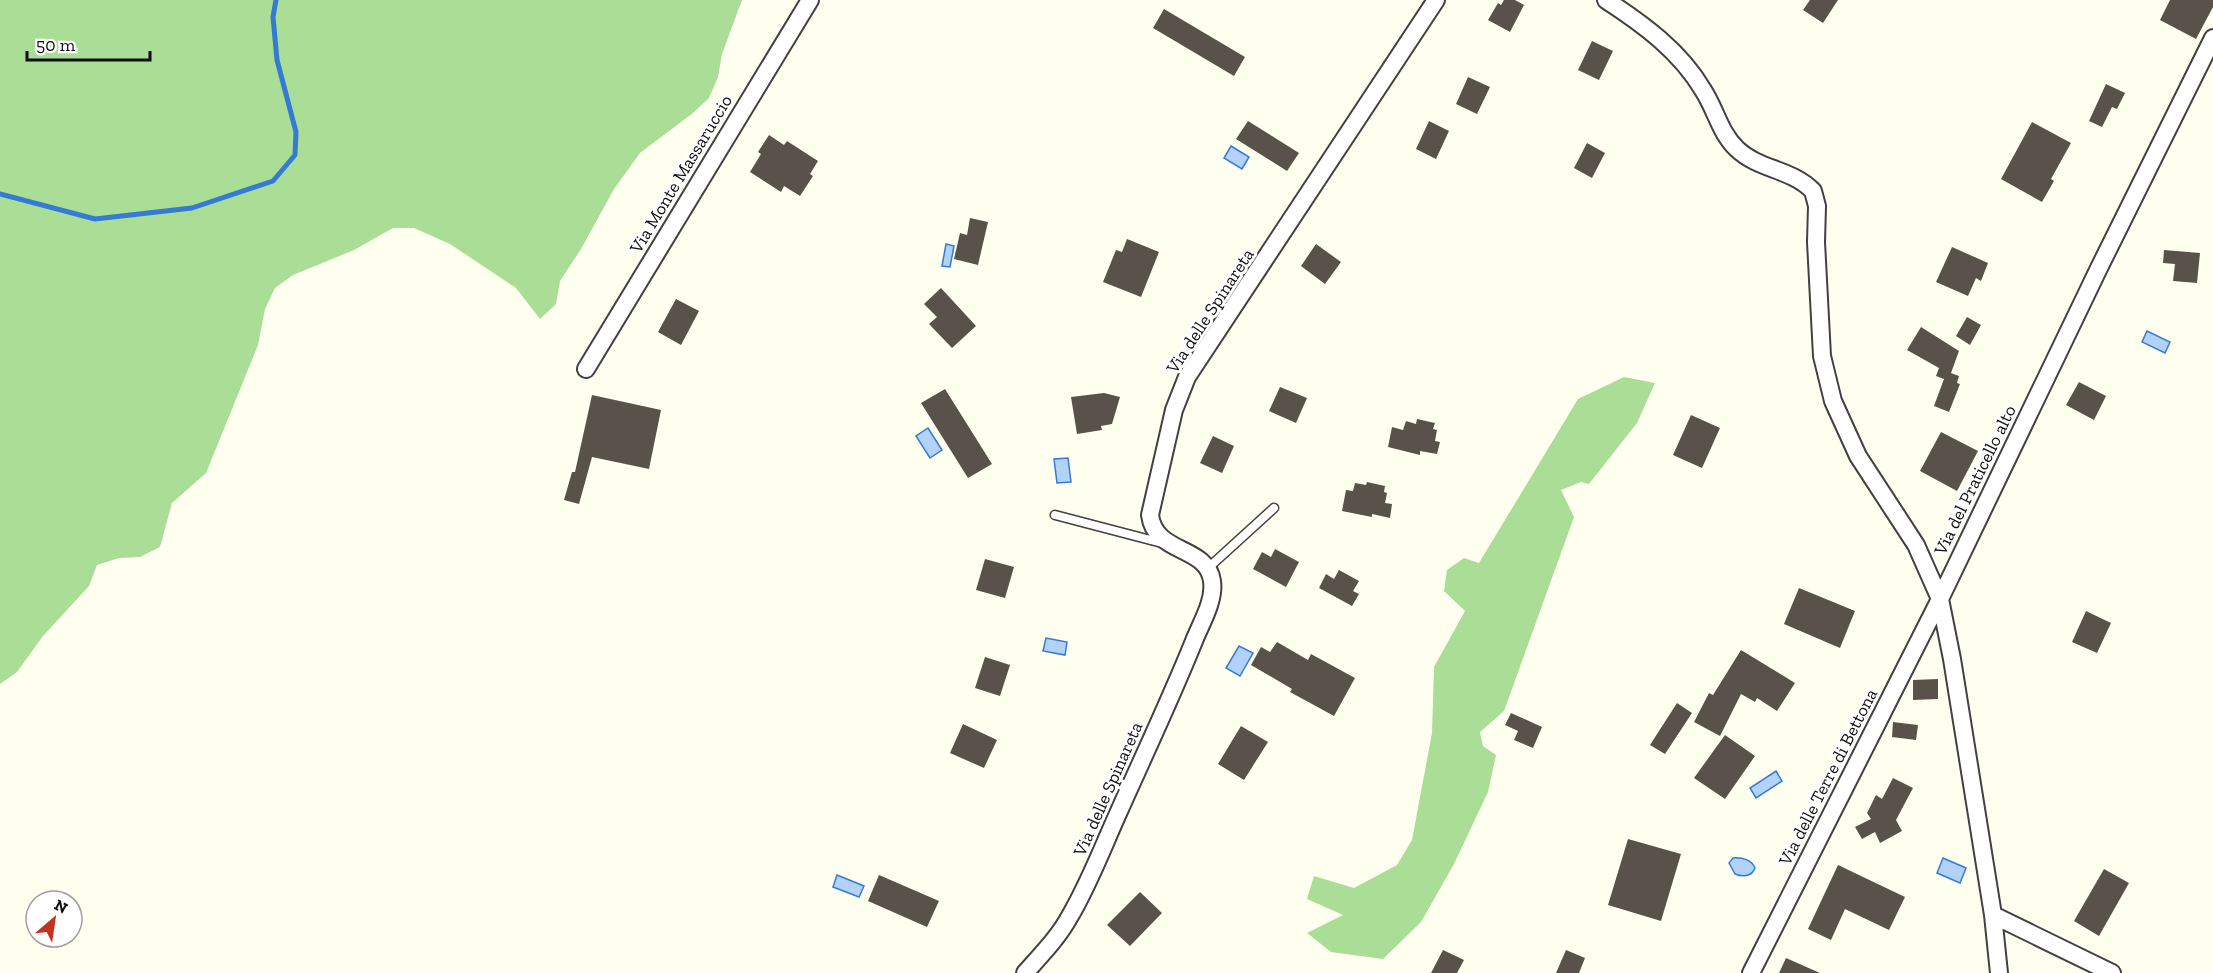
<svg xmlns="http://www.w3.org/2000/svg" width="2213" height="973" font-family="'Zilla Slab',serif">
  <style>
    .forest { fill: #aadd95 }
    .water { fill: #b2d2f9; stroke: #357ad3; stroke-width: 1.5 }
    .lines { fill: none; stroke-linecap: round; stroke-linejoin: round }
    .stream { stroke: #357ad3; stroke-width: 5 }
    .building { fill: #58524a }
    .lane-casing { stroke: #414141; stroke-width: 11 }
    .street-casing { stroke: #414141; stroke-width: 20 }
    .lane { stroke: #fff; stroke-width: 8 }
    .street { stroke: #fff; stroke-width: 16 }
    .labels { text-anchor: middle; stroke-width: 6; stroke-linejoin: round; paint-order: stroke }
    .street-label { font-size: 18px; fill: #0e0e0e; stroke: #fff }
  </style>
  <rect width="100%" height="100%" fill="#fffff0"/>
  <path class="forest" d="M0,0H742L722,54L718,77L709,98L693,113L640,153L614,189L581,249L560,281L556,304L540,319L516,288L450,244L414,228H393L354,250L293,275L275,288L265,309L258,345L206,473L172,503L160,547L140,557L119,558L97,565L89,586L43,636L17,672L0,684Z
    M1624,377L1655,383L1637,423L1589,484L1581,482L1561,490L1574,517L1504,711L1480,732L1483,746L1496,755L1488,792L1454,864L1421,922L1383,959L1331,952L1307,933L1343,915L1307,899L1314,876L1354,888L1397,865L1412,840L1432,733L1434,667L1465,611L1444,591L1447,570L1464,558L1479,563L1578,399Z"/>
  <path class="water" d="M1231,146L1249,157L1242,169L1224,158Z
    M946,244L954,246L950,267L942,266Z
    M2147,331L2170,342L2165,353L2142,342Z
    M928,428L942,450L930,458L916,436Z
    M1068,458L1071,482L1057,483L1054,459Z
    M1046,638L1067,642L1065,655L1043,651Z
    M1239,646L1253,653L1240,676L1226,668Z
    M1776,771L1782,781L1756,798L1750,788Z
    M1733,858C1742,857 1752,860 1755,868C1752,877 1742,877 1735,874L1729,863Z
    M1943,858L1966,868L1960,883L1937,873Z
    M837,875L864,886L859,897L833,887Z"/>
  <g class="lines">
    <path class="stream" d="M0,194L95,219L192,208L273,181L295,155L296,132L277,60L273,17L276,0"/>
  </g>
  <path class="building" d="M1504,0H1515L1524,5L1510,32L1488,20L1498,3L1501,5Z
    M1810,0H1838L1823,23L1803,10Z
    M2170,0H2213V7L2196,39L2160,20Z
    M1164,9L1245,57L1234,76L1153,28Z
    M1592,41L1613,51L1599,80L1578,70Z
    M1468,77L1490,87L1477,114L1456,104Z
    M2106,84L2125,93L2117,109L2112,107L2102,127L2089,121Z
    M1248,121L1299,153L1287,171L1236,139Z
    M1429,121L1449,131L1436,159L1416,149Z
    M2032,122L2071,143L2051,179L2054,181L2042,202L2001,179Z
    M769,135L784,145L787,141L818,161L810,174L813,176L800,196L784,186L781,192L750,172L761,154L758,152Z
    M1587,143L1605,153L1592,178L1574,168Z
    M970,218L988,222L978,265L954,259L960,233L967,235Z
    M1127,239L1159,252L1141,297L1103,282L1116,250L1122,252Z
    M1316,244L1341,262L1325,284L1301,266Z
    M1952,247L1988,263L1981,281L1976,278L1968,296L1936,282Z
    M2164,250L2200,253L2197,283L2173,281L2175,264L2163,263Z
    M941,288L976,326L952,348L929,324L937,317L924,304Z
    M676,299L699,311L681,345L658,332Z
    M1967,317L1981,325L1970,345L1956,336Z
    M1921,327L1959,351L1951,373L1959,376L1957,383L1960,384L1949,412L1934,406L1944,379L1936,376L1939,368L1907,350Z
    M2079,382L2106,396L2094,420L2066,405Z
    M1280,387L1307,398L1296,423L1269,411Z
    M945,389L992,464L968,478L921,403Z
    M1104,393L1120,397L1112,424L1101,426L1102,430L1077,434L1071,397Z
    M592,395L661,410L649,469L592,457L579,504L564,500L572,472H575Z
    M1691,415L1720,428L1702,468L1673,455Z
    M1417,419L1435,423L1433,429L1437,430L1435,441L1440,442L1437,454L1420,451V455L1388,447L1392,427L1403,430L1406,421L1416,424Z
    M1941,432L1978,451L1957,491L1920,471Z
    M1213,436L1234,446L1222,473L1200,463Z
    M1367,482L1385,486L1384,492L1387,493L1385,503L1392,504L1390,518L1372,514V517L1342,511L1346,490L1353,491L1355,483L1366,485Z
    M1275,549L1299,562L1286,587L1253,569L1262,552L1271,557Z
    M985,559L1014,567L1005,598L976,590Z
    M1339,570L1359,581L1353,591L1359,594L1352,606L1319,588L1326,574L1334,579Z
    M1799,588L1855,611L1840,648L1784,624Z
    M2086,611L2111,623L2097,653L2072,642Z
    M1277,642L1308,660L1311,654L1355,678L1334,716L1290,692L1292,689L1251,665L1261,647L1270,652Z
    M1741,650L1795,683L1777,711L1757,698L1755,702L1741,694L1720,736L1694,722L1709,693L1713,695Z
    M985,657L1010,665L1000,696L975,688Z
    M1938,679V699L1913,700V680Z
    M1677,703L1692,713L1665,754L1650,745Z
    M1511,713L1542,727L1533,748L1514,740L1518,731L1505,725Z
    M1893,722L1918,725L1916,740L1892,737Z
    M963,724L997,740L984,768L950,753Z
    M1241,726L1268,742L1244,780L1218,764Z
    M1725,735L1755,756L1725,799L1694,778Z
    M1893,778L1913,788L1896,820L1902,831L1880,843L1875,832L1862,839L1855,827L1871,819L1867,813L1876,795L1882,799Z
    M1628,839L1681,854L1661,921L1608,905Z
    M1838,865L1905,897L1889,930L1845,909L1831,940L1808,929Z
    M2104,869L2129,883L2099,936L2074,921Z
    M879,875L939,901L927,927L868,901Z
    M1140,892L1162,913L1130,946L1107,925Z
    M1443,950L1464,960L1457,973H1431Z
    M1566,950L1585,958L1579,973H1556Z
    M1786,958L1820,973H1779Z"/>
  <g class="lines">
    <g class="lane-casing">
      <path id="lane" d="M1055,515L1162,543
        M1207,569L1274,508"/>
    </g>
    <g class="street-casing">
      <path id="street" d="M1606,0C1643,24 1680,51 1703,90C1716,110 1720,133 1737,149C1759,170 1792,169 1813,191L1817,206L1816,242L1822,356L1833,401L1858,456L1916,545L1940,599L1751,973
        M586,369L810,0
        M1993,915L2112,973
        M1025,973C1041,955 1058,938 1070,916C1090,882 1104,844 1120,809C1145,753 1171,698 1194,641C1201,623 1215,601 1212,581C1207,545 1155,555 1150,515L1174,410L1187,377L1436,0
        M1999,973L1993,915L1952,659L1940,599L2099,268L2213,38"/>
    </g>
    <use href="#lane" class="lane"/>
    <use href="#street" class="street"/>
  </g>
  <g class="labels">
    <g class="street-label">
      <text transform="translate(681 174) rotate(-59)" y="6">Via Monte Massaruccio</text>
      <text transform="translate(1210 311) rotate(-57)" y="6">Via delle Spinareta</text>
      <text transform="translate(1975 480) rotate(-64)" y="6">Via del Praticello alto</text>
      <text transform="translate(1828 777) rotate(-63)" y="6">Via delle Terre di Bettona</text>
      <text transform="translate(1108 789) rotate(-66)" y="6">Via delle Spinareta</text>
    </g>
  </g>
  <g transform="translate(54 919) rotate(29)"><circle r="28" fill="#ffffff" stroke="#9f9f9f" stroke-width="1.5"/>
  <path d="M0-4.5L10 22L0 15L-10 22Z" fill="#c5331f"/>
  <text y="-9" font-size="16" font-weight="bold" text-anchor="middle" fill="#0e0e0e">N</text>
  </g>
  <path d="M27 51v9h123v-9" fill="none" stroke="#0e0e0e" stroke-width="3"/>
  <text x="36" y="51" font-size="18" fill="#0e0e0e" stroke="#ffffff" stroke-width="4.5" paint-order="stroke">50 m</text>
</svg>
